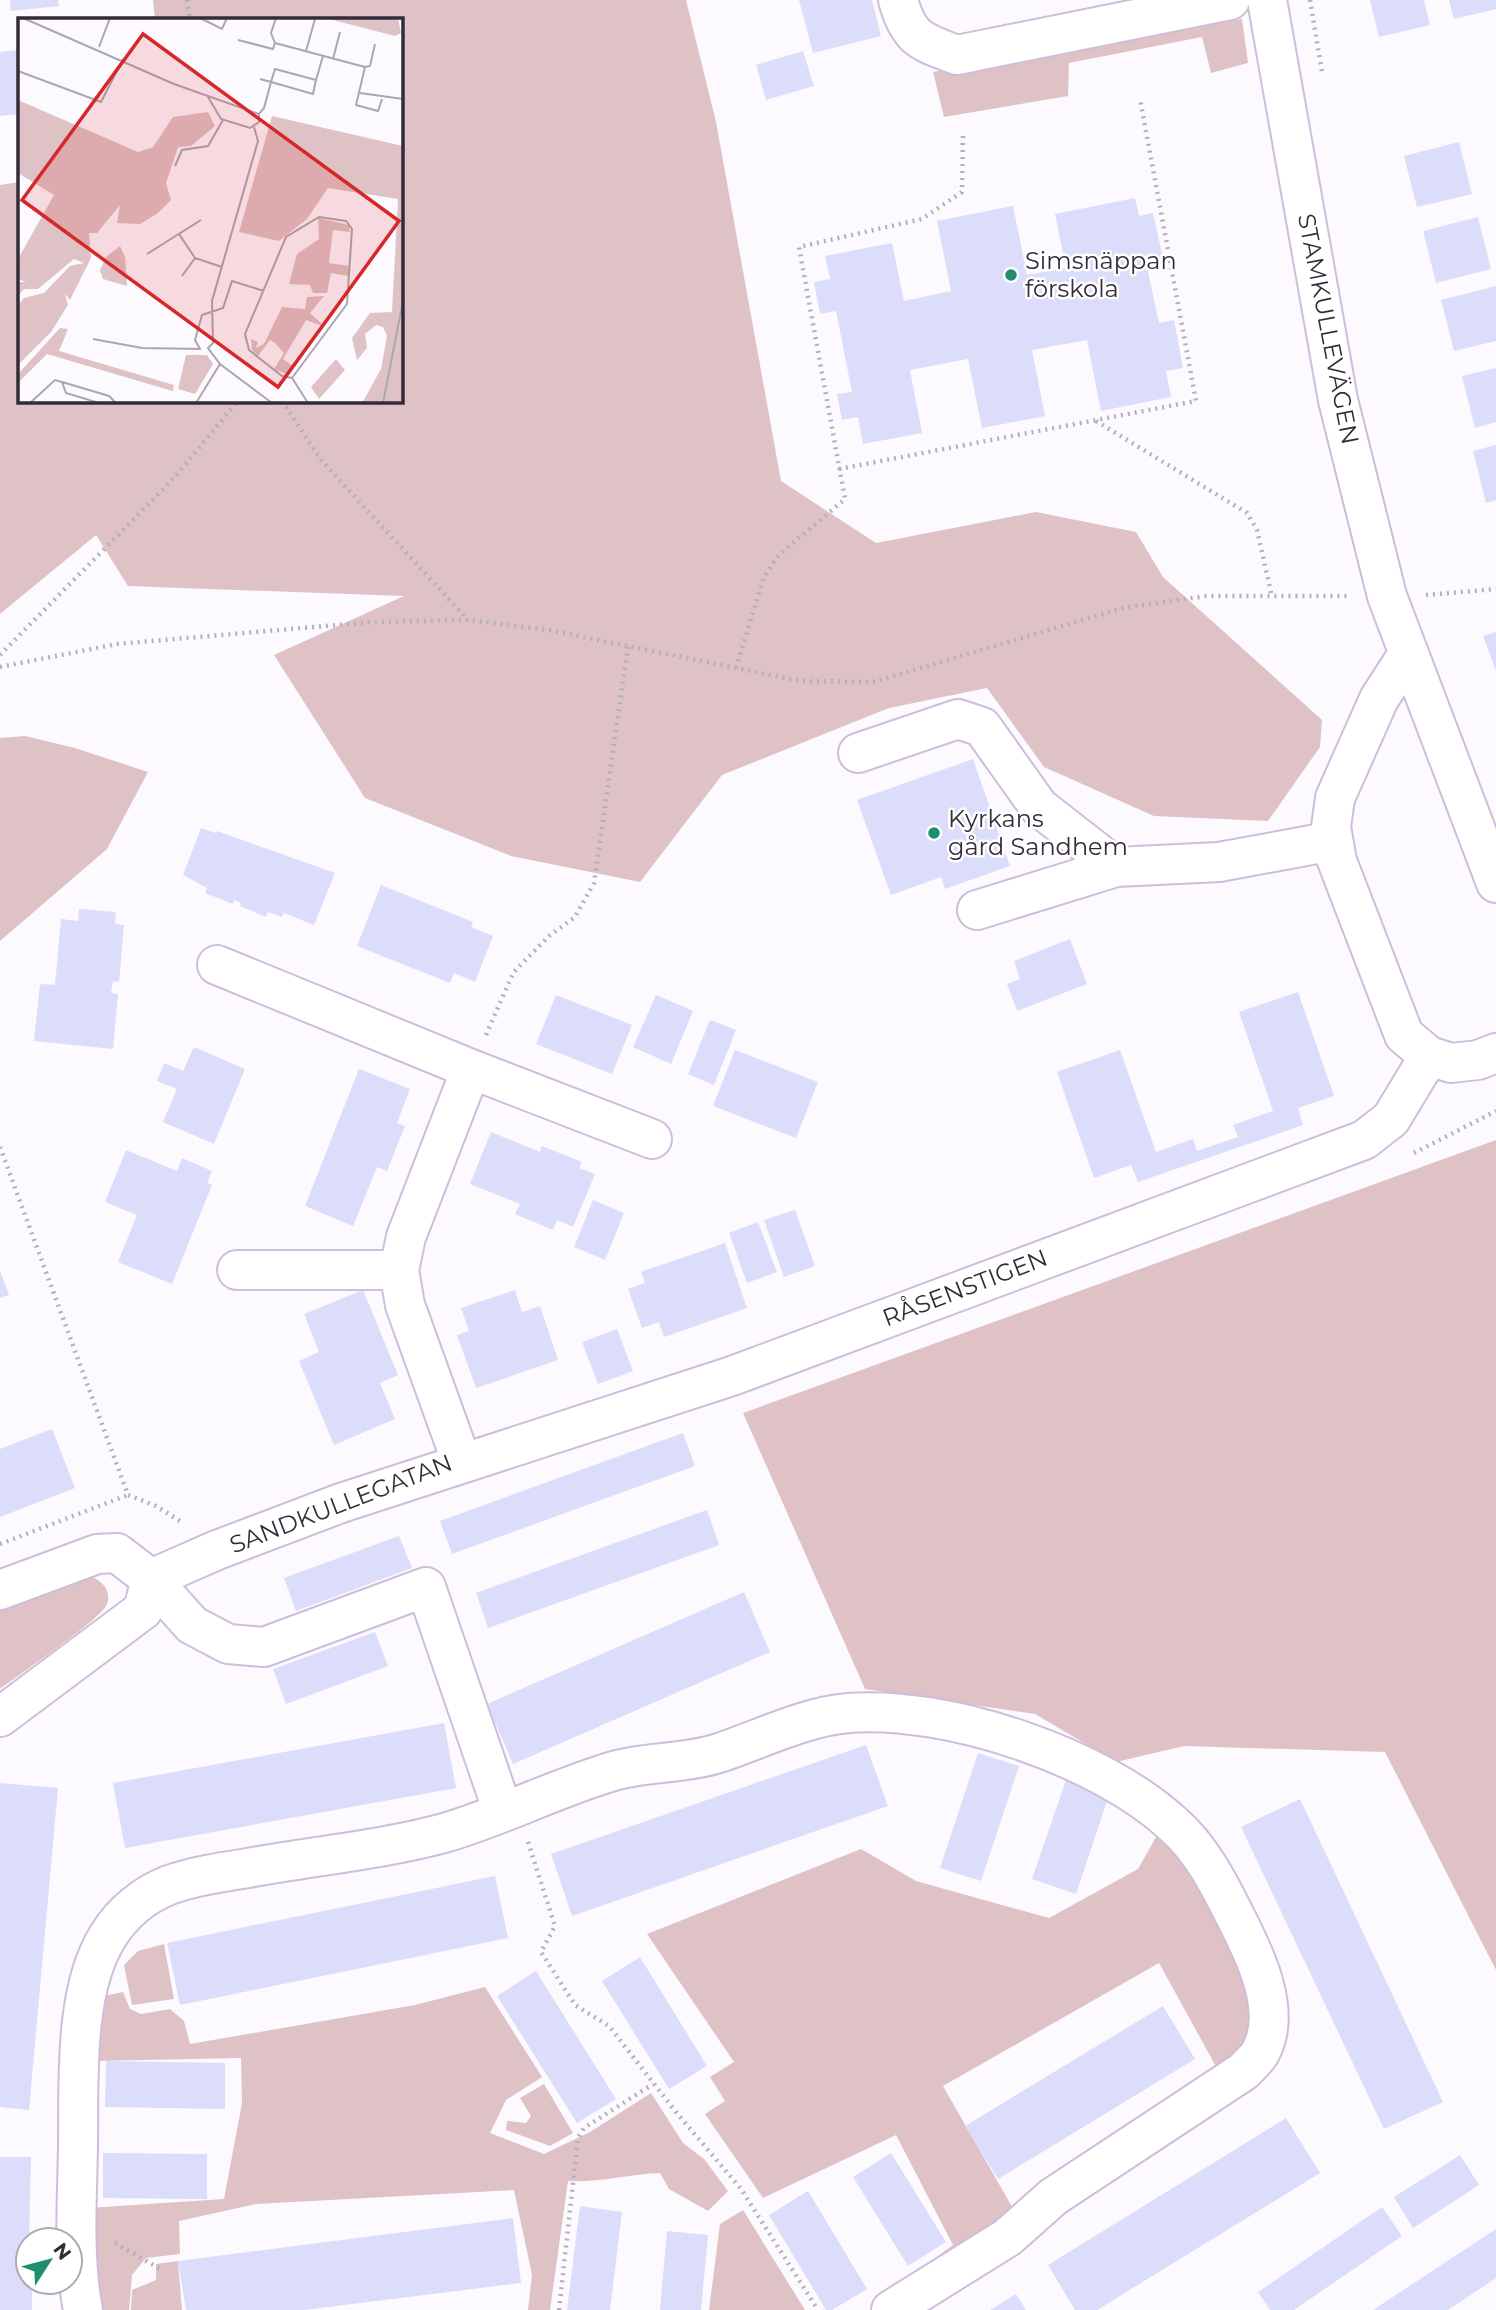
<svg xmlns="http://www.w3.org/2000/svg" width="1496" height="2310" font-family="Montserrat,sans-serif">
  <style>
    .green { fill: #dfc2c5 }
    .building { fill: #dcddfa }
    .lines { fill: none; stroke-linecap: round; stroke-linejoin: round }
    .minor-casing { stroke: #cfbddb; stroke-width: 42 }
    .path { stroke: #b4b0b8; stroke-width: 4.5; stroke-dasharray: 2 5; stroke-linecap: butt }
    .minor { stroke: #fff; stroke-width: 38 }
    .poi-dot { fill: #1d8e6e; stroke: #fff; stroke-width: 2.5 }
    .labels { text-anchor: middle; stroke-width: 5; stroke-linejoin: round; paint-order: stroke }
    .poi-label { font-size: 24px; fill: #332c38; stroke: #fff; text-anchor: start }
    .street-label { font-size: 24px; fill: #332c38; stroke: #fff }
    .inset-road { fill: none; stroke: #aca7af; stroke-width: 2 }
    .view { fill: #d62828; fill-opacity: 0.15; stroke: #d62828; stroke-width: 3.5 }
    .inset-edge { fill: none; stroke: #332c38; stroke-width: 3.5 }
  </style>
  <rect width="100%" height="100%" fill="#fcf9ff"/>
  <path class="green" d="M153,0H686L716,122L781,481L876,543L1036,512L1136,532L1163,577L1322,720L1320,747L1268,821L1154,816L1044,767L987,688L889,708L722,775L640,882L511,856L365,798L274,655L404,596L128,586L96,535L0,614V185L19,182V401H401V19H155Z
    M1242,19L1248,63L1211,73L1202,37L1069,63L1068,96L944,117L933,72Z
    M25,736L75,748L148,772L107,849L0,941V738Z
    M1496,1140V1970L1385,1752L1184,1746L1116,1762L1035,1714L865,1689L743,1413Z
    M82,1574C96,1576 115,1588 106,1606C99,1620 19,1675 0,1689V1607Z
    M1164,1823L1250,1976L1256,2038L1219,2072L1159,1963L943,2086L1015,2212L919,2270L953,2245L896,2135L763,2198L705,2114L725,2101L710,2077L734,2062L647,1934L861,1849L916,1881L1049,1918L1138,1869Z
    M164,1944L174,1999L132,2005L124,1965L138,1951Z
    M485,1987L542,2077L506,2100L490,2133L544,2154L590,2132L651,2093L683,2143L704,2159L728,2191L708,2211L669,2189L660,2173C629,2174 599,2183 568,2181L550,2310H528L532,2275L514,2190L256,2204L179,2221L180,2254L146,2258L132,2275L129,2310H96L88,2208L224,2199L242,2103L241,2058L95,2061L99,1997L123,1992L130,2009L141,2014L170,2009L184,2021L190,2044L415,2005Z
    M544,2084L573,2133L550,2146L506,2130L507,2121L526,2123L531,2116L520,2098Z
    M743,2210L805,2310H709L720,2224Z
    M178,2261L182,2310H131L132,2290L156,2280V2264Z"/>
  <path class="building" d="M10,0H58L59,6L11,11Z
    M799,0H872L881,36L813,53Z
    M1370,0H1424L1430,25L1379,37Z
    M1449,0H1496V9L1454,19Z
    M19,50V114L0,116V52Z
    M803,51L814,86L766,100L756,65Z
    M1459,142L1472,194L1417,207L1404,156Z
    M1135,198L1139,216L1153,213L1163,258L1146,262L1159,323L1174,320L1183,368L1166,371L1171,397L1101,411L1087,340L1032,350L1045,416L982,428L968,359L910,370L922,433L863,444L858,417L842,420L837,394L852,392L836,311L820,314L814,282L830,279L825,256L892,243L904,301L951,291L937,221L1013,206L1027,275L1066,268L1055,214Z
    M1478,217L1491,269L1436,283L1423,231Z
    M1496,286V341L1454,351L1441,300Z
    M1496,368V422L1475,428L1462,376Z
    M1496,445V500L1486,503L1473,451Z
    M1496,632V671L1483,636Z
    M973,759L1010,866L945,889L941,877L891,895L857,800Z
    M201,828L216,833L217,831L335,873L314,925L284,913L282,917L268,912L266,917L240,906L241,903L234,900L233,904L205,893L207,888L183,875Z
    M381,885L473,922L471,927L493,936L475,982L454,973L450,983L357,946Z
    M79,909L116,912L115,924L124,925L119,982L113,981L111,993L118,994L113,1049L34,1041L40,984L55,985L61,919L78,921Z
    M1070,939L1087,984L1017,1011L1007,984L1020,979L1014,961Z
    M1298,992L1334,1096L1298,1108L1303,1125L1138,1182L1131,1165L1094,1178L1057,1072L1120,1050L1156,1152L1193,1139L1197,1151L1238,1137L1233,1125L1273,1111L1239,1012Z
    M556,995L632,1025L612,1074L536,1044Z
    M656,995L693,1011L671,1064L633,1047Z
    M710,1020L736,1030L714,1085L688,1074Z
    M194,1047L245,1069L214,1144L163,1122L177,1089L157,1081L164,1063L183,1071Z
    M735,1050L818,1082L796,1138L713,1106Z
    M359,1069L410,1089L397,1123L405,1126L387,1171L377,1167L353,1226L305,1206Z
    M491,1132L540,1152L542,1146L582,1162L579,1168L595,1174L573,1227L557,1220L553,1230L515,1214L520,1204L470,1184Z
    M126,1150L177,1171L182,1158L212,1171L207,1183L212,1185L172,1284L118,1262L137,1215L105,1202Z
    M593,1200L624,1213L605,1260L574,1247Z
    M795,1210L815,1266L784,1277L764,1220Z
    M758,1222L777,1272L747,1283L729,1233Z
    M725,1243L747,1308L664,1337L659,1322L642,1328L628,1289L645,1283L641,1272Z
    M0,1271L9,1295L0,1298Z
    M363,1290L398,1375L380,1383L395,1419L334,1445L299,1361L319,1352L304,1314Z
    M515,1290L522,1312L540,1306L558,1360L476,1388L457,1335L469,1331L461,1308Z
    M617,1329L633,1371L598,1384L582,1342Z
    M52,1429L75,1488L0,1517V1449Z
    M683,1433L695,1466L452,1554L440,1521Z
    M707,1510L719,1545L488,1628L476,1593Z
    M399,1536L412,1568L296,1611L284,1578Z
    M744,1592L770,1652L513,1764L487,1704Z
    M375,1632L388,1666L286,1704L273,1669Z
    M444,1723L456,1788L125,1848L113,1783Z
    M866,1745L888,1806L572,1916L551,1854Z
    M978,1753L1019,1766L981,1881L940,1868Z
    M1066,1780L1109,1795L1076,1894L1032,1879Z
    M0,1783L58,1788L29,2110L0,2107Z
    M1300,1799L1443,2102L1384,2129L1241,1827Z
    M495,1876L508,1938L180,2005L167,1943Z
    M640,1957L707,2066L669,2089L602,1981Z
    M536,1971L616,2099L577,2123L497,1996Z
    M1163,2006L1195,2059L998,2179L965,2126Z
    M106,2061L225,2063V2109L105,2107Z
    M1286,2118L1320,2173L1097,2310H1075L1048,2265Z
    M103,2153L207,2154V2199L103,2198Z
    M891,2153L946,2242L908,2266L853,2177Z
    M1460,2155L1479,2185L1413,2228L1394,2197Z
    M0,2157H31L28,2282H32V2310H0Z
    M808,2191L867,2289L832,2310H826L769,2215Z
    M580,2206L622,2212L610,2310H567Z
    M1382,2207L1402,2236L1294,2310H1270L1258,2292Z
    M513,2218L521,2283L304,2310H186L178,2261Z
    M1496,2229V2278L1448,2310H1373Z
    M667,2231L708,2235L701,2310H660Z
    M1016,2294L1026,2310H990Z"/>
  <g class="lines">
    <g class="minor-casing">
      <path id="minor" d="M898,0C909,40 922,42 957,55L1230,0
        M1267,0L1338,400L1387,596L1496,883
        M1408,654L1379,699L1335,798L1331,827L1337,861L1404,1035L1429,1056L1451,1063L1478,1060L1496,1053
        M858,753L958,719L982,727L1039,807L1116,867L1219,862L1333,841
        M977,910L1116,867
        M217,965L471,1069L652,1139
        M237,1270H399
        M462,1463L405,1305L399,1270L406,1237L471,1069
        M151,1579L217,1550L341,1503L732,1376L1364,1140L1391,1119L1429,1056
        M0,1590L97,1554L117,1553L151,1579L192,1625L228,1644L264,1647L426,1587L503,1812
        M0,1717L143,1610L151,1579
        M83,2310C73,2257 77,2202 78,2148C79,2085 73,1991 108,1936C122,1913 144,1895 169,1885C194,1876 222,1872 248,1868C313,1856 381,1850 444,1833C499,1817 550,1791 604,1774C641,1761 682,1765 719,1753C761,1739 804,1717 848,1713C948,1705 1101,1757 1174,1825C1201,1849 1218,1882 1234,1914C1253,1951 1283,2009 1261,2051C1258,2058 1249,2065 1244,2071L1053,2197L1008,2237L891,2310"/>
    </g>
    <path class="path" d="M187,0L190,19
      M1310,0L1322,72
      M282,401L321,460L468,620
      M1096,421L1247,513L1257,530L1272,597
      M839,469L1196,401L1140,99
      M1426,595L1496,589
      M0,655L173,479L238,401
      M0,667L117,644L372,622L468,620L549,630L800,681L873,682L1123,608L1206,596H1347
      M736,668L764,577L778,556L845,499L799,247L922,219L962,192L963,136
      M486,1035L513,973L549,936L575,917L594,883L628,647
      M0,1147L128,1495L156,1506L183,1523
      M1414,1153L1496,1111
      M0,1544L128,1495
      M528,1842L555,1926L541,1952L575,2005L609,2026L676,2112L741,2189L818,2310
      M115,2243L162,2270
      M559,2310L578,2138L584,2128L653,2084"/>
    <use href="#minor" class="minor"/>
  </g>
  <g class="poi-dot">
    <circle cx="1011" cy="275" r="7"/>
    <circle cx="934" cy="833" r="7"/>
  </g>
  <g class="labels">
    <g class="poi-label">
      <text x="1025" y="269">Simsnäppan<tspan x="1025" dy="28">förskola</tspan></text>
      <text x="948" y="827">Kyrkans<tspan x="948" dy="28">gård Sandhem</tspan></text>
    </g>
    <g class="street-label">
      <text transform="translate(1328 329) rotate(79)" y="8">STAMKULLEVÄGEN</text>
      <text transform="translate(965 1288) rotate(-21)" y="8">RÅSENSTIGEN</text>
      <text transform="translate(341 1504) rotate(-21)" y="8">SANDKULLEGATAN</text>
    </g>
  </g>
  <g transform="translate(18 18)">
    <rect width="385" height="385" fill="#fcf9ff"/>
    <path d="M307,0H380L383,15L377,18ZM0,82L120,134L135,129L155,99L190,94L197,108L173,128L160,129L148,165L153,182L140,195L122,206L99,205L102,187L79,215H71L73,240L52,282L47,276L50,287L33,314L0,347V287L6,280L26,275L52,248L66,245L56,241L20,271H6L0,278V264H8L0,261V241L36,177L0,155ZM254,98L385,128V385H344L363,351L369,318L365,309L358,307L347,316L349,330L339,342L334,320L352,295L374,294L380,181L310,170L289,201L261,223L221,214ZM300,200L331,207L332,214L315,212L311,245L332,248L330,258L313,255L309,275H295L292,267L271,266L279,236L301,221ZM102,228L107,239L109,268L85,261L82,252L88,239ZM306,278L292,295L307,309L288,302L265,341L276,349L271,357L256,351L266,335L257,325L252,322L240,338L234,332L233,321L240,324L238,330L246,326L264,289L287,291L289,279ZM42,310L50,311L41,333L156,367L155,373L175,379L29,336L0,365V356ZM168,337H189L195,346L177,376L160,371ZM318,341L327,352L301,381L293,369Z" fill="#dfc2c5"/>
    <path class="inset-road" d="M5,0L156,66L241,96M182,0L204,11L209,0M220,22L255,31L257,25L347,49L338,87L360,93L364,81M257,25L253,15L258,0M81,29L92,0M288,33L297,1M315,41L322,14M347,49L352,48L357,26M0,53L83,84L105,41M298,62L305,38M342,75L385,81M190,79L203,101L232,110L241,104V96L246,90L253,64L257,51L298,62L295,76L253,64L242,61M236,109L240,123L194,283L195,325L190,330L202,346L254,385M157,148L164,132L190,128L205,102M161,216L177,240L204,249M129,236L183,202M164,258L177,240M75,321L124,330L183,331M182,331L177,322L184,297L205,290L214,263L246,273M274,360L329,286L334,211L328,203L301,199L268,219L227,316L231,332L264,358L274,360L290,385M44,364L91,378L98,385M12,385L37,362L44,364L48,375L81,385M178,385L202,346M365,385L385,283"/>
    <path class="view" d="M125,16L381,203L260,369L4,182Z"/>
    <rect width="385" height="385" class="inset-edge"/>
  </g>
  <g transform="translate(49 2261) rotate(54)"><circle r="33" fill="#ffffff" stroke="#adabaf" stroke-width="2"/>
  <path d="M0-5L12 26L0 18L-12 26Z" fill="#1d8e6e"/>
  <text y="-10" font-size="19" font-weight="bold" text-anchor="middle" fill="#332c38">N</text>
  </g>
</svg>
